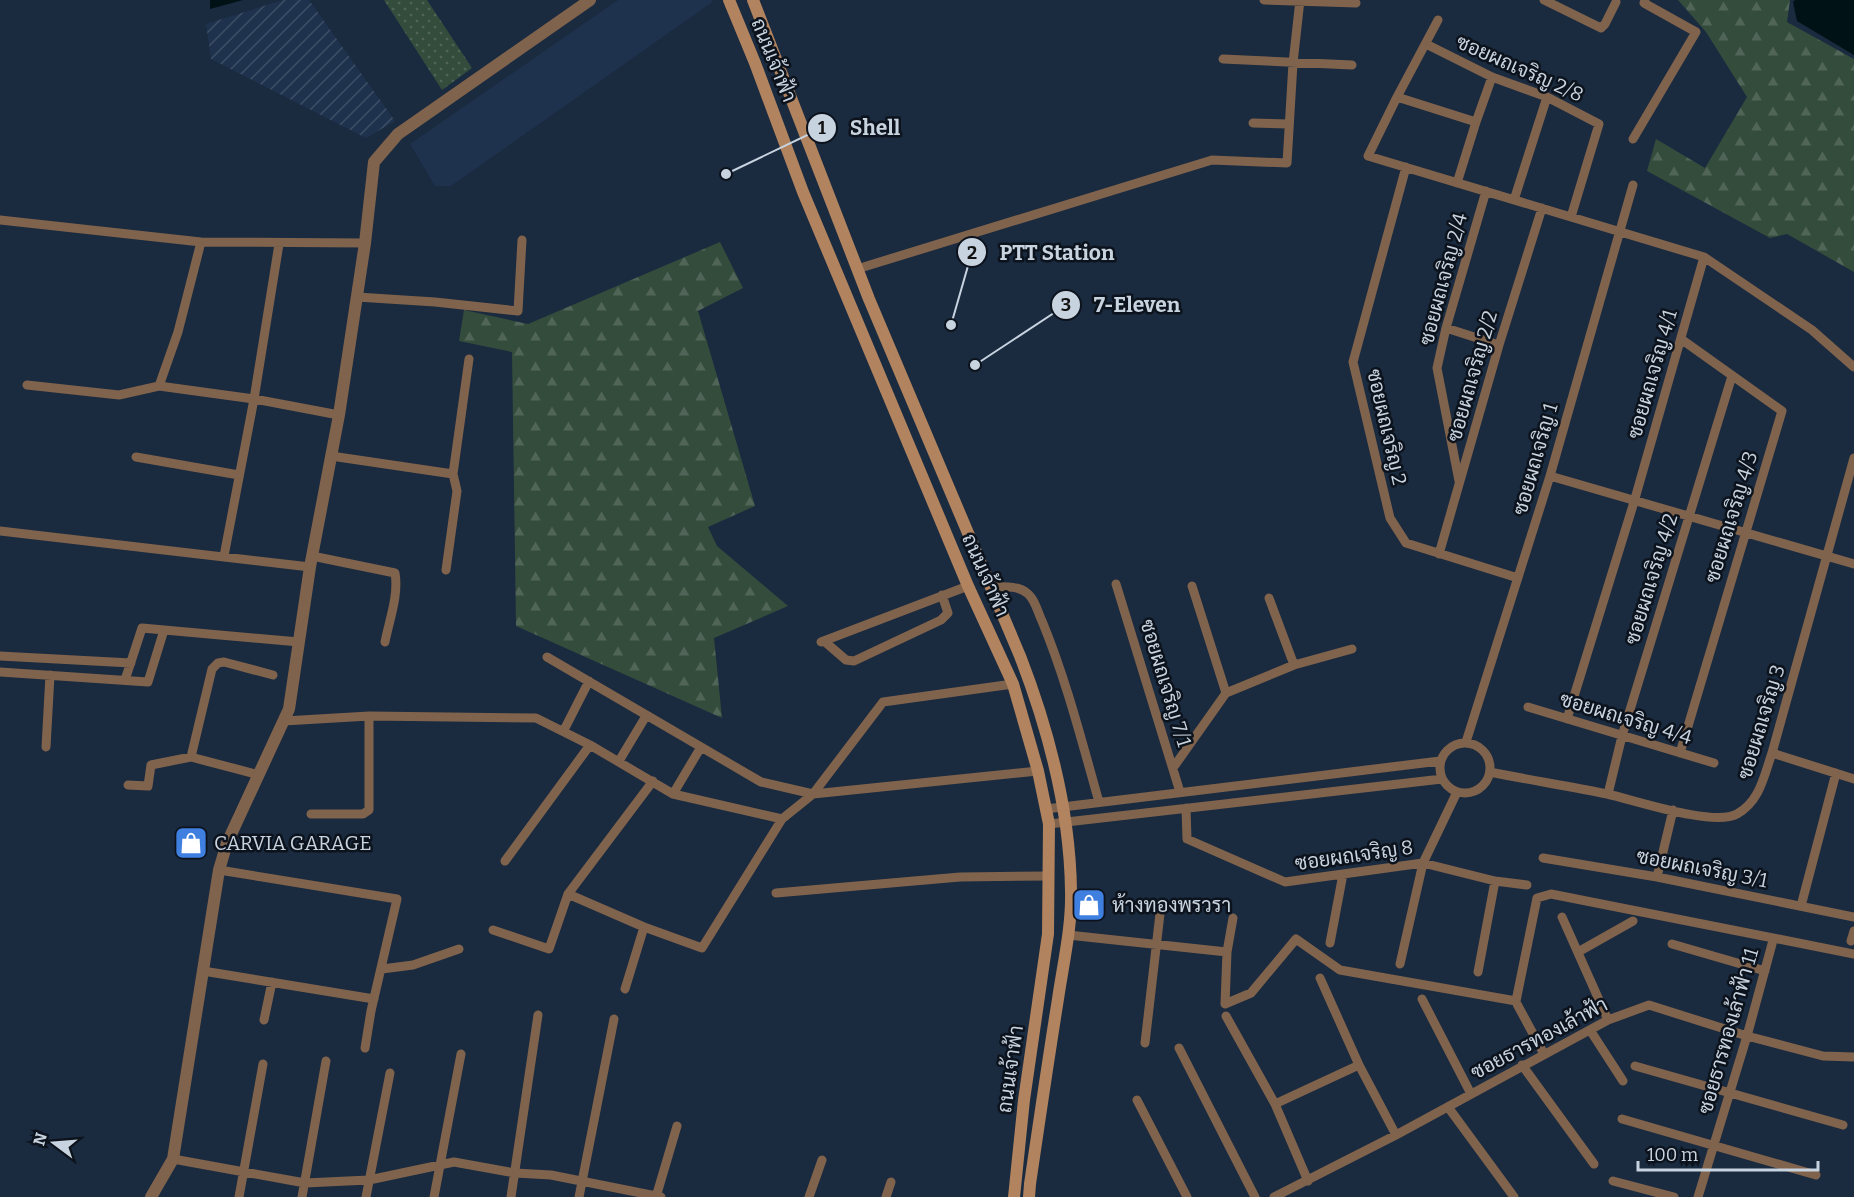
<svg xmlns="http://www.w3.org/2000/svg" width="1854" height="1197" font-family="Bitter,Sarabun,serif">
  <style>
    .built { fill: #1e324d }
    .industrial { fill: url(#industrial-furrows) }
    .grass { fill: url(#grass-dots) }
    .forest { fill: url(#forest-firs) }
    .water { fill: #001216 }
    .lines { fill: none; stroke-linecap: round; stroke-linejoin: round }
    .minor { stroke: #80634c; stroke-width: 9 }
    .tertiary { stroke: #80634c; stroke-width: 12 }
    .secondary { stroke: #b1835e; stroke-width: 12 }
    .labels { text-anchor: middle; stroke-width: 5; stroke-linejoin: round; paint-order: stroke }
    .street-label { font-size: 20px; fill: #c8d3e0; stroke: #0c131c }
    .poi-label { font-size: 20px; fill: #c8d3e0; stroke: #0c131c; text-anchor: start }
    .leader { fill: none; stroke: #c8d3e0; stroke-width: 2 }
    .callout-dot { fill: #c8d3e0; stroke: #0c131c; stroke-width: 2 }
    .mark-label { font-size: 18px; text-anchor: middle; font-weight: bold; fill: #111 }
    .callout-label { font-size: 21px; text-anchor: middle; font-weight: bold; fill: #c8d3e0; stroke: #0c131c; stroke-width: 5; stroke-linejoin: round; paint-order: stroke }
  </style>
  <defs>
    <pattern id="industrial-furrows" width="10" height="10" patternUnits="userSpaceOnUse" patternTransform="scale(1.5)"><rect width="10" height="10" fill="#1e324d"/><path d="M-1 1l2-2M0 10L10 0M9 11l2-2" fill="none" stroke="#3d4f66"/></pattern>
    <pattern id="grass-dots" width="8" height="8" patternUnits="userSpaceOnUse" patternTransform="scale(1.5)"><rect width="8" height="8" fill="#344c3b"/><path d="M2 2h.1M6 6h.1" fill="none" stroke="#506557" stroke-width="1.8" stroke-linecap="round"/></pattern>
    <pattern id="forest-firs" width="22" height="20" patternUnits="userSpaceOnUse" patternTransform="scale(1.5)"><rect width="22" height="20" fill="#344c3b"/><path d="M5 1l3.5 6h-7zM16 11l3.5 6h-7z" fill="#506557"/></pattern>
  </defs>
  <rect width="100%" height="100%" fill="#1a2a3f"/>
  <path class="built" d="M618,0H712L711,3L451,186H435L410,144Z"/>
  <path class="industrial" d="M283,0H309L395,121L366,138L211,59L206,24Z"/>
  <path class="grass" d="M384,0H427L472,68L442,90Z"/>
  <path class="forest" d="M1678,0H1790L1787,22L1854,59V272L1787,234L1770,238L1647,171L1656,139L1705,168L1747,97L1706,32Z
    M720,242L743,288L698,311L755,506L708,527L717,546L788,606L714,638L722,718L516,626L512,352L459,341L464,310L528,324Z"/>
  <path class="water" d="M210,0H243L210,9Z
    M1795,0H1854V55L1797,21L1793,2Z"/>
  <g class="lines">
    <path class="minor" d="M1264,0L1356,3
      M1544,0L1601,28L1605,24L1616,2
      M1438,20L1397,97L1368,156L1704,257L1812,330L1854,367
      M1426,44L1492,77L1547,97L1599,124L1571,217
      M1223,59L1352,65
      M1397,97L1476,122
      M1253,123L1288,124
      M1633,139L1696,32L1644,3L1645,0
      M1406,167L1353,362L1390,518L1406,543L1518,578
      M1457,183L1476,122L1492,77
      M1514,200L1547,97
      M0,220L201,242L365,243
      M857,269L1212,160L1287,163L1293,63L1300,0
      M357,297L435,302L518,311L522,240
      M1446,328L1499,345
      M27,385L119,395L159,386L254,399L339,415
      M159,386L178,332L201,242
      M331,456L453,474
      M136,457L239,475
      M1550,476L1854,564
      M1459,481L1437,368L1446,328L1486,191
      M0,531L310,567
      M1439,554L1499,345L1542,208
      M224,556L254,399L279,244
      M312,556L395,573C399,595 389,621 385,642
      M446,570L457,491L453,474L469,359
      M1116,584L1180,792
      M1192,586L1226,693
      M991,587C1003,587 1017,585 1027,593C1035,599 1038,613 1042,621C1066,679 1082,742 1099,802
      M1269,598L1294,665
      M824,641L846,660L854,661L941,620L948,613L942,595
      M821,642L968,586
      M0,656L131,663
      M547,657L761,782L813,794L1038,771
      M0,672L148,682L164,630
      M125,680L142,628L299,642
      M1528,707L1714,763
      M1567,719L1634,502L1704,257
      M284,721L369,716L536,718L590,745L673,794L782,819
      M564,730L589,681
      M1466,742L1550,476L1633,185
      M1440 768a25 25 0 1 1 50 0a25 25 0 1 1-50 0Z
      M46,747L50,675
      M1680,753L1782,411L1681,339
      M1772,753L1854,779
      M191,757L212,669L218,663L224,662L273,675
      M619,761L646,716
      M1173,768L1226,693L1294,665L1352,649
      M1490,772C1529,780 1568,786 1607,794C1635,800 1713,827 1737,814C1760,801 1764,776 1772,753L1854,458
      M128,785L148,786L151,765L191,757L259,775
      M673,794L701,747
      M1608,794L1622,736L1732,376
      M1186,808L1187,839L1285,882L1423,863L1495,881L1527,885
      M1046,809L1440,761
      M311,814H363L369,810V716
      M1049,824L1442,779
      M1543,858L1657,877L1854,917
      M505,861L590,745
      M219,870L397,899L371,1011L365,1048
      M1657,877L1673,810
      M776,893L960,877L1048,876
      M568,894L644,927L702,948L782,819L813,794L883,702L1013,684
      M1801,906L1836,773
      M1562,917L1608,1020
      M1233,918L1227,952L1225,1004L1251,993L1296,939L1340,970L1516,1001L1537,898L1551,894L1854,954
      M493,930L549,949L568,894L653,781
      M1068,935L1227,952
      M1851,941L1854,931
      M1330,943L1343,874
      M1672,944L1765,971
      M1578,952L1633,921
      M1400,964L1423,863L1457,792
      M382,969L413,965L459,949
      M203,971L374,999
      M1478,972L1495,881
      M1320,978L1359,1065L1396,1135
      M625,989L644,927
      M1422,999L1471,1094
      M1517,1004L1544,1054
      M1226,1016L1275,1104L1308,1181
      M264,1020L272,982
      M1590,1030L1623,1081
      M1145,1043L1161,905
      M1179,1048L1255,1197
      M1522,1065L1594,1164
      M1635,1066L1843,1125
      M1137,1100L1187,1197
      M1275,1104L1359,1065
      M1448,1107L1514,1197
      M1622,1119L1816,1175
      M173,1159L305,1183L369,1180L454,1162L515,1173L551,1175L661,1197
      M1613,1181L1674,1197
      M239,1197L263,1064
      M302,1197L326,1061
      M366,1197L390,1073
      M434,1197L461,1054
      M511,1197L538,1015
      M579,1197L614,1019
      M656,1197L677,1126
      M809,1197L822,1160
      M886,1197L891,1182
      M1274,1197L1396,1135L1608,1020L1649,1005L1747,1036L1823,1056L1854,1057
      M1698,1197L1747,1036L1772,944"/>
    <path class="tertiary" d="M151,1197L173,1159L219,870L227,843L289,709L310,567L339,415L365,243L374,162L398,134L590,0"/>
    <path class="secondary" d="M729,0L755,63L803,192L968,586L1013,684L1038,771L1049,824L1048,934L1024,1100L1014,1197
      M753,0L869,299L1020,656C1049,731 1070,810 1071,891C1072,927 1063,964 1058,999C1048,1061 1039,1123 1030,1184L1029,1197"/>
  </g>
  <defs>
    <g id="shop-square" transform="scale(1.725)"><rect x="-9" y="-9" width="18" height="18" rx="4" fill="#3f7fe0" stroke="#0c131c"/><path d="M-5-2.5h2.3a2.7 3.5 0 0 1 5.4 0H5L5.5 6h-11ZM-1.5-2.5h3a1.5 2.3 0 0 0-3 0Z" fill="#fff"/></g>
  </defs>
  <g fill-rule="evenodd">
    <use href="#shop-square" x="191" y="843"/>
    <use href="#shop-square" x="1089" y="905"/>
  </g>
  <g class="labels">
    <g class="street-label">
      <text transform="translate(774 60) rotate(68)" y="7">ถนนเจ้าฟ้า</text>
      <text transform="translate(1520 68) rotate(24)" y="7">ซอยผถเจริญ 2/8</text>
      <text transform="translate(1443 279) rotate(-75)" y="7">ซอยผถเจริญ 2/4</text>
      <text transform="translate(1652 374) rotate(-74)" y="7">ซอยผถเจริญ 4/1</text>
      <text transform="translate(1472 376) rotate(-74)" y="7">ซอยผถเจริญ 2/2</text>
      <text transform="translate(1387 427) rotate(77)" y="7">ซอยผถเจริญ 2</text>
      <text transform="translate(1535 459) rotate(-74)" y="7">ซอยผถเจริญ 1</text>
      <text transform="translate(1731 517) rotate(-73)" y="7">ซอยผถเจริญ 4/3</text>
      <text transform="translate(986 575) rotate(66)" y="7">ถนนเจ้าฟ้า</text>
      <text transform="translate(1651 579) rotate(-73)" y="7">ซอยผถเจริญ 4/2</text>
      <text transform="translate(1166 683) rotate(73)" y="7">ซอยผถเจริญ 7/1</text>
      <text transform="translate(1626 718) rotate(17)" y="7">ซอยผถเจริญ 4/4</text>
      <text transform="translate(1761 722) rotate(-73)" y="7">ซอยผถเจริญ 3</text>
      <text transform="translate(1354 855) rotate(-8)" y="7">ซอยผถเจริญ 8</text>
      <text transform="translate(1702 868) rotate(11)" y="7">ซอยผถเจริญ 3/1</text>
      <text transform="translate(1728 1031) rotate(-74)" y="7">ซอยธารทองเล้าฟ้า 11</text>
      <text transform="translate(1539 1038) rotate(-28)" y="7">ซอยธารทองเล้าฟ้า</text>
      <text transform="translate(1010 1069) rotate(-82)" y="7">ถนนเจ้าฟ้า</text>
    </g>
    <g class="poi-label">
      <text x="214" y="850">CARVIA GARAGE</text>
      <text x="1112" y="912">ห้างทองพรวรา</text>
    </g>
  </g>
  <path class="leader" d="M726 174L822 128M951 325L972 252M975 365L1066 305"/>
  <g class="callout-dot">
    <circle cx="726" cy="174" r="6"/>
    <circle cx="951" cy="325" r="6"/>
    <circle cx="975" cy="365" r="6"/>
    <circle cx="822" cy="128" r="15"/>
    <circle cx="972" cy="252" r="15"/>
    <circle cx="1066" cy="305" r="15"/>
  </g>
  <g class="mark-label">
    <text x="822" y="134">1</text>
    <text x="972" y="259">2</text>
    <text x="1066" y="311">3</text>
  </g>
  <g class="callout-label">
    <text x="875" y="135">Shell</text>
    <text x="1057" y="260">PTT Station</text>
    <text x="1137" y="312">7-Eleven</text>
  </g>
  <g transform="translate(54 1143) rotate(286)" stroke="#0c131c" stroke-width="4.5" paint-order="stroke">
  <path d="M0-4.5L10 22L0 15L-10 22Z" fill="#c8d3e0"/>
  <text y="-9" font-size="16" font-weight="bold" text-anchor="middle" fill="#c8d3e0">N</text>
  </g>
  <path d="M1638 1161v9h180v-9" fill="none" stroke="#c8d3e0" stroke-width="3"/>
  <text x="1647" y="1161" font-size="18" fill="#c8d3e0" stroke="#0c131c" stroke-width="4.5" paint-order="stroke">100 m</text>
</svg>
